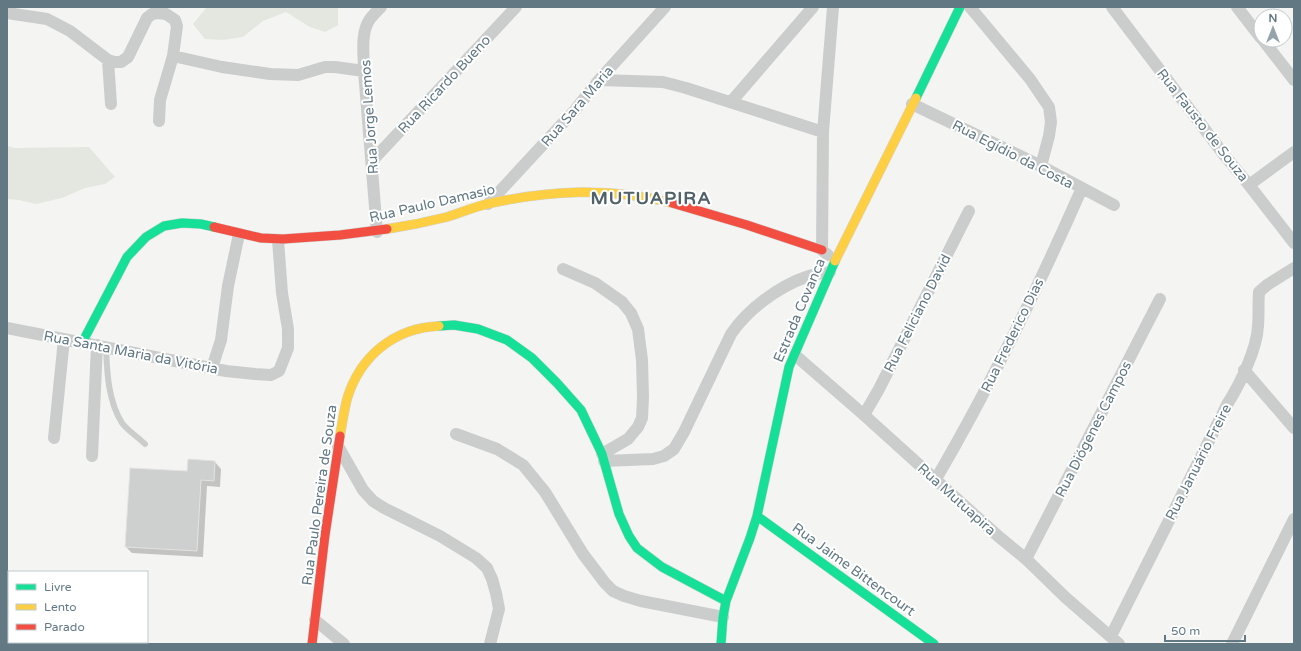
<svg xmlns="http://www.w3.org/2000/svg" width="1301" height="651" font-family="'Varela Round',sans-serif">
  <style>
    .green { fill: #e4e7e0 }
    .shadow { fill: #0003 }
    .building { fill: #cecfcf; stroke: #e3e3e2 }
    .lines { fill: none; stroke-linecap: round; stroke-linejoin: round }
    .fast-casing { stroke: #d0d2d2; stroke-width: 10 }
    .slow-casing { stroke: #d0d2d2; stroke-width: 10 }
    .jam-casing { stroke: #d0d2d2; stroke-width: 10 }
    .lane { stroke: #cbcdcd; stroke-width: 6 }
    .street { stroke: #cbcdcd; stroke-width: 12 }
    .fast { stroke: #16e098; stroke-width: 9 }
    .slow { stroke: #ffcf43; stroke-width: 9 }
    .jam { stroke: #f24e42; stroke-width: 9 }
    .labels { text-anchor: middle; stroke-width: 4; stroke-linejoin: round; paint-order: stroke }
    .street-label { font-size: 14px; fill: #627984; stroke: #fff }
    .district-label { font-size: 18px; font-weight: bold; letter-spacing: 1px; fill: #506169; stroke: #fff }
  </style>
  <rect width="100%" height="100%" fill="#f4f4f2"/>
  <path class="green" d="M207,7H338V25L325,32L310,27L286,12L263,21L243,37L222,40L205,39L193,24Z
    M7,146L15,148L89,147L115,177L105,184L85,188L62,198L36,204L19,200L7,199Z"/>
  <path class="shadow" d="M189,460L215,462L221,469L220,487L207,486L203,557L132,553L126,547L188,472Z"/>
  <path class="building" d="M188,459L215,461L214,481L201,480L197,551L125,547L130,468L187,471Z"/>
  <g class="lines">
    <g class="fast-casing">
      <path id="fast" d="M916,98L960,7
        M439,326L454,325L478,329L507,340L532,358L557,383L581,410L602,454L619,514L629,536L637,548L662,567L726,601
        M82,343L127,257L146,237L164,226L182,223L201,224L214,227
        M757,516L934,644
        M721,644L723,617L726,601L750,538L757,516L789,367L835,261"/>
    </g>
    <g class="slow-casing">
      <path id="slow" d="M387,229C407,226 427,222 447,217C460,213 474,207 487,204C550,190 610,187 672,203
        M835,261L916,98
        M340,436C342,424 344,411 347,399C360,356 394,328 439,326"/>
    </g>
    <g class="jam-casing">
      <path id="jam" d="M672,203L747,225L822,250
        M214,227L261,238L283,239L340,235L387,229
        M312,644L325,535L340,436"/>
    </g>
    <path class="lane" d="M106,347C107,372 108,401 122,423C128,431 138,437 145,444"/>
    <path class="street" d="M970,7L1030,79L1049,107L1051,122L1049,136L1041,166
      M1112,7L1225,156L1249,185L1294,243
      M1237,7L1261,38
      M7,13L47,19L70,31L108,60L111,104
      M1263,40L1294,80
      M173,56L222,67L270,74L298,75L325,67H335L364,71
      M108,60L114,62H121L128,57L147,18L152,14L158,13L166,14L175,20L177,26L173,56L160,100L159,121
      M599,80L663,82L686,88L823,132
      M731,102L813,7
      M912,104L1041,166L1114,205
      M372,161L516,7
      M1249,185L1294,152
      M488,204L575,110L599,80L665,7
      M377,232L364,71C364,55 360,33 370,19C373,15 377,11 381,7
      M828,255L822,250L823,132L833,7
      M563,269L595,283L622,302L631,313L638,329L642,360L643,397L642,418L638,427L628,439L602,454
      M7,328L226,371L255,374L271,375L279,371L288,348V329L282,293L278,240
      M795,355L864,415L998,536L1026,559L1065,597L1119,644
      M212,368L221,340L228,286L239,234
      M1244,370L1294,428
      M864,415L879,389L969,211
      M456,434L497,449L523,465L545,492L583,554L605,583L613,591L624,596L641,601L723,617
      M54,438L64,339
      M338,446L363,490L373,501L384,508L440,536L476,558L487,568L492,579L496,593L499,609L490,644
      M92,456L97,345
      M604,461L653,459L664,456L674,449L684,432L731,334C748,309 778,287 806,277C813,274 822,273 830,272
      M936,479C991,385 1038,288 1082,188
      M1026,559L1160,299
      M315,620L344,644
      M1111,636L1228,403C1240,384 1257,349 1258,326C1259,315 1258,303 1259,292L1267,285L1294,268
      M1232,644L1294,519"/>
    <use href="#fast" class="fast"/>
    <use href="#slow" class="slow"/>
    <use href="#jam" class="jam"/>
  </g>
  <g class="labels">
    <g class="street-label">
      <text transform="translate(444 84) rotate(-47)" y="5">Rua Ricardo Bueno</text>
      <text transform="translate(577 106) rotate(-49)" y="5">Rua Sara Maria</text>
      <text transform="translate(369 117) rotate(-94)" y="5">Rua Jorge Lemos</text>
      <text transform="translate(1203 125) rotate(52)" y="5">Rua Fausto de Souza</text>
      <text transform="translate(1013 154) rotate(27)" y="5">Rua Egídio da Costa</text>
      <text transform="translate(432 203) rotate(-13)" y="5">Rua Paulo Damasio</text>
      <text transform="translate(799 310) rotate(-67)" y="5">Estrada Covanca</text>
      <text transform="translate(917 313) rotate(-63)" y="5">Rua Feliciano David</text>
      <text transform="translate(1012 335) rotate(-64)" y="5">Rua Frederico Dias</text>
      <text transform="translate(131 352) rotate(11)" y="5">Rua Santa Maria da Vitória</text>
      <text transform="translate(1093 429) rotate(-63)" y="5">Rua Diógenes Campos</text>
      <text transform="translate(1198 462) rotate(-63)" y="5">Rua Januário Freire</text>
      <text transform="translate(319 495) rotate(-82)" y="5">Rua Paulo Pereira de Souza</text>
      <text transform="translate(957 499) rotate(42)" y="5">Rua Mutuapira</text>
      <text transform="translate(854 569) rotate(36)" y="5">Rua Jaime Bittencourt</text>
    </g>
    <g class="district-label">
      <text x="651" y="204">MUTUAPIRA</text>
    </g>
  </g>
  <rect width="1301" height="651" fill="none" stroke="#627984" stroke-width="16"/>
  <rect x="8" y="571" width="140" height="72" fill="#ffffff" stroke="#c0c9ce"/>
  <rect x="16" y="584" width="20" height="6" fill="#16e098" stroke="#c0c9ce"/>
  <text x="44" y="591" font-size="12" fill="#627984">Livre</text>
  <rect x="16" y="604" width="20" height="6" fill="#ffcf43" stroke="#c0c9ce"/>
  <text x="44" y="611" font-size="12" fill="#627984">Lento</text>
  <rect x="16" y="624" width="20" height="6" fill="#f24e42" stroke="#c0c9ce"/>
  <text x="44" y="631" font-size="12" fill="#627984">Parado</text>
  <g transform="translate(1273 28)"><circle r="19" fill="#ffffff" stroke="#c0c9ce"/>
  <path d="M0-3L7 15L0 10L-7 15Z" fill="#95a4aa"/>
  <text y="-6" font-size="11" font-weight="bold" text-anchor="middle" fill="#627984">N</text>
  </g>
  <path d="M1165 635v6h80v-6" fill="none" stroke="#627984" stroke-width="2"/>
  <text x="1171" y="635" font-size="12" fill="#627984" stroke="#ffffff" stroke-width="3" paint-order="stroke">50 m</text>
</svg>
